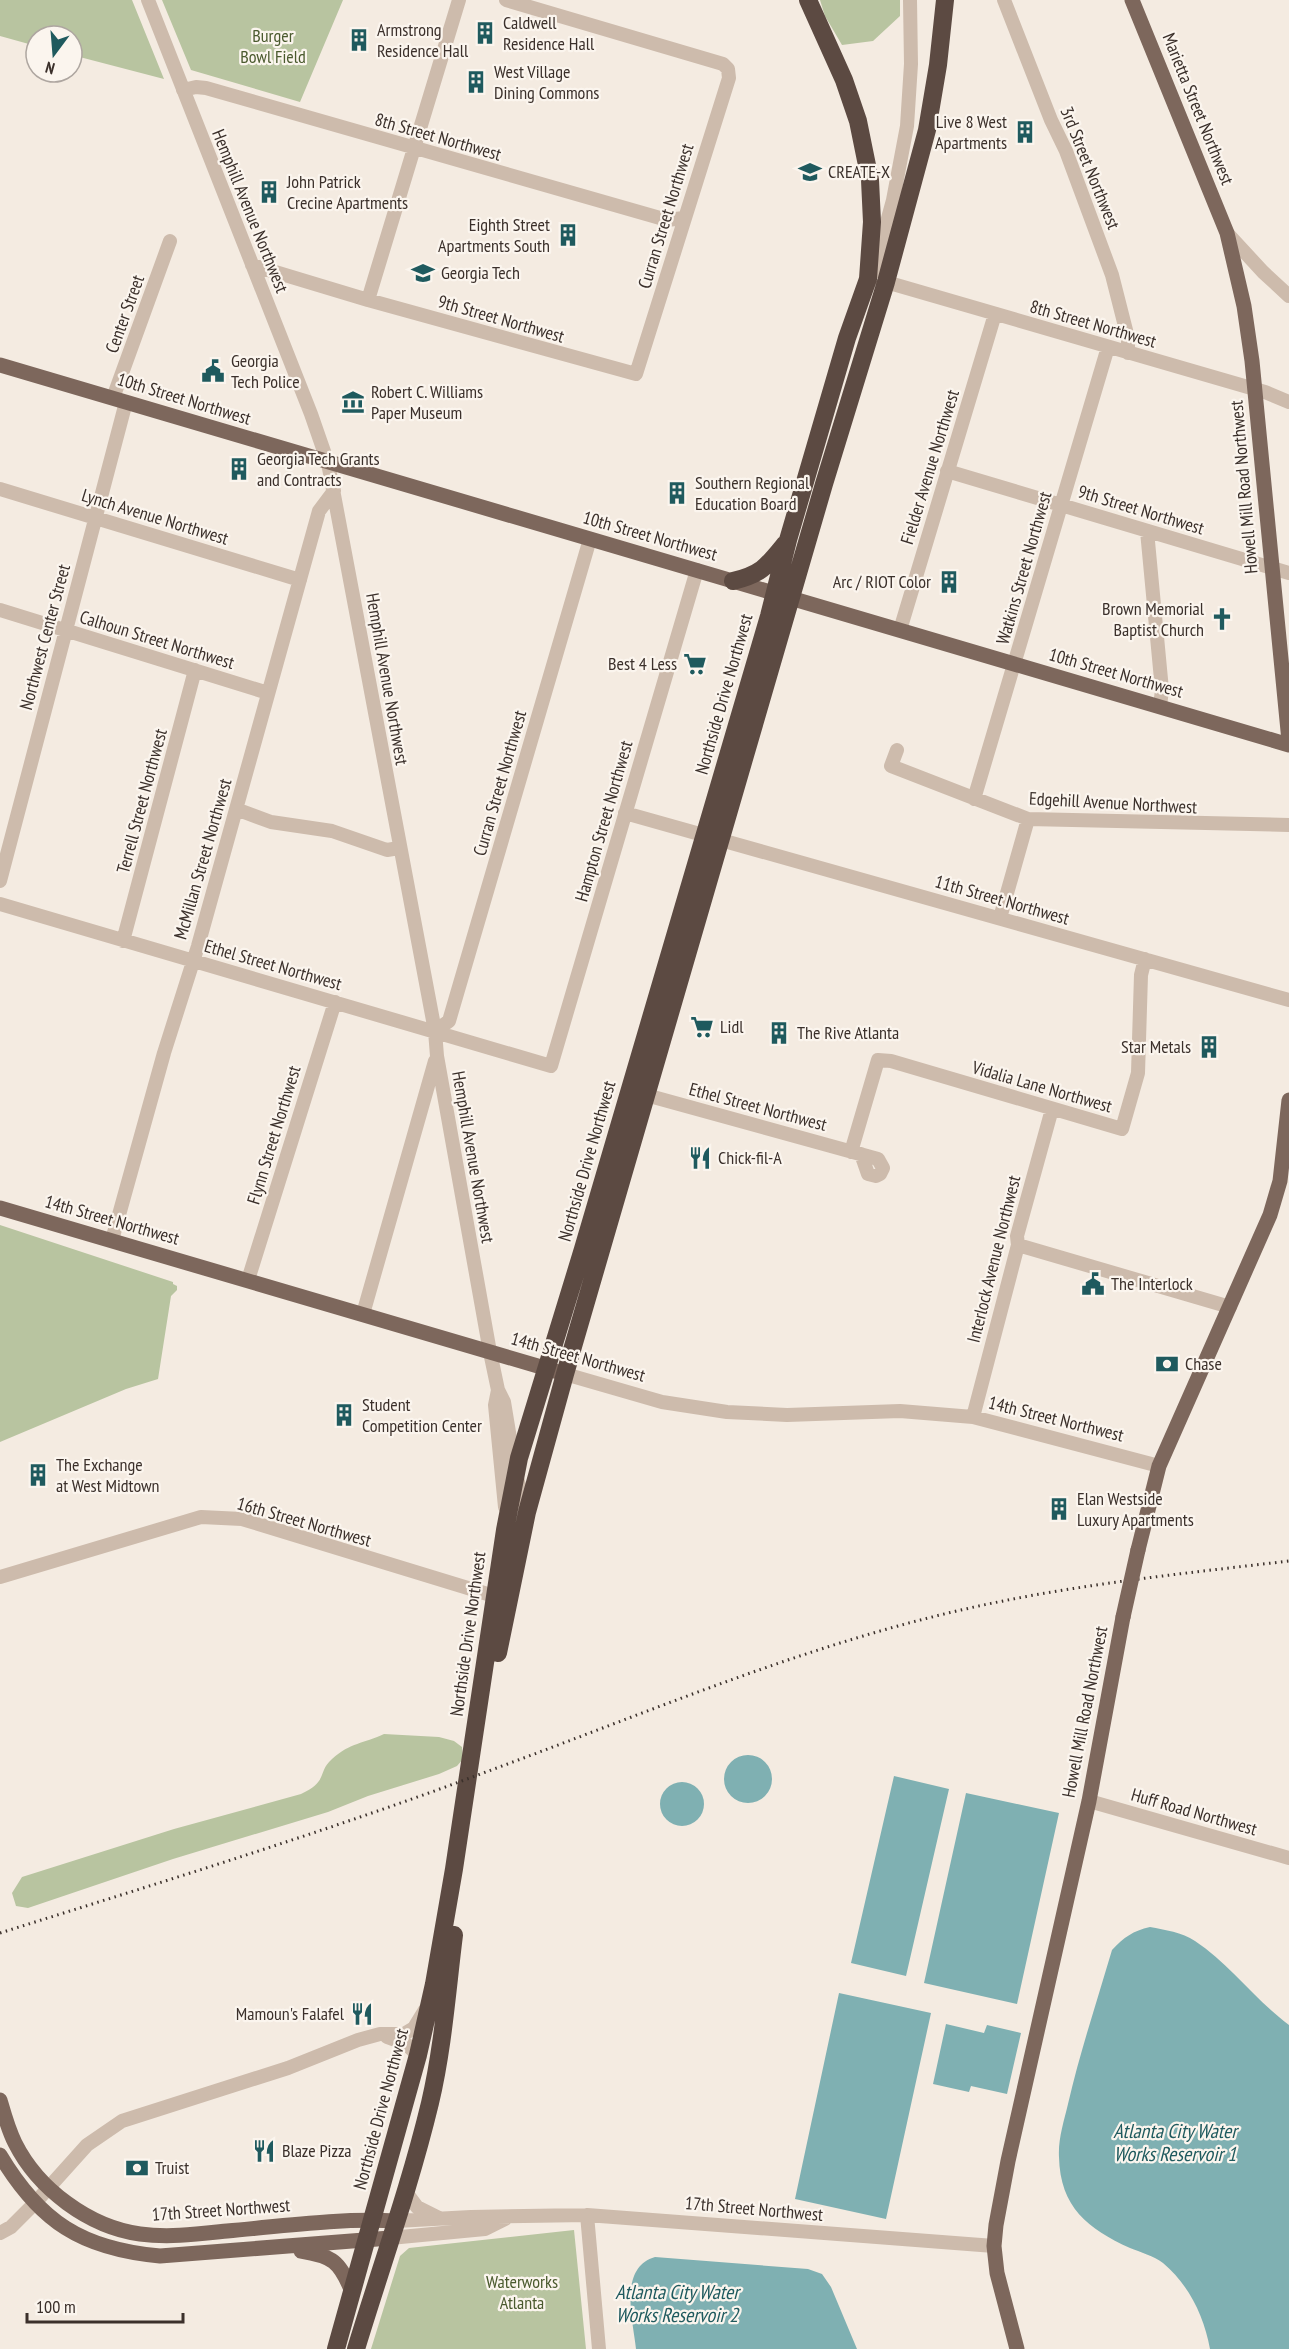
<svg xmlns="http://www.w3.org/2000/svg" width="1289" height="2349" font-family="'PT Sans Narrow',sans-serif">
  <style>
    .green { fill: #b8c4a0 }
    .water { fill: #7fb0b2 }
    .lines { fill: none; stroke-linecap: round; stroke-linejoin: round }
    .minor { stroke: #cdbbac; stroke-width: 14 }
    .major { stroke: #7d675c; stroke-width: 15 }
    .highway { stroke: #5c4a42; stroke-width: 18 }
    .rail { stroke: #3b302b; stroke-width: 3; stroke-dasharray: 1.5 4.5; stroke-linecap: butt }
    .major-bridge { stroke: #7d675c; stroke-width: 15 }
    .labels { text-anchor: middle; stroke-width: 4.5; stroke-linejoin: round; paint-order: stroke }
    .poi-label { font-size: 18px; fill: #3b302b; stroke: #fbf5ee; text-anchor: start }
    .park-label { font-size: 18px; fill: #4a5a2e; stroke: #fbf5ee }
    .street-label { font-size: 18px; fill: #3b302b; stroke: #fbf5ee }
    .water-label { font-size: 20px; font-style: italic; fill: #1f5a5e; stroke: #fbf5ee }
  </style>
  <rect width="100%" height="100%" fill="#f4ebe1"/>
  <path class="green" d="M0,0H132L164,79L72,55V36H36V46L0,36Z
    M162,0H343L300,102L191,70Z
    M820,0H900V16L873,41L842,45L825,16Z
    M0,1225L173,1282V1284L177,1286V1290L171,1296L158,1379L126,1389L0,1442Z
    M384,1734L439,1737L454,1741L462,1747L463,1759L457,1766L439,1774L368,1796L328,1812L173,1859L28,1908L16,1906L12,1893L22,1877L174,1829L301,1794C329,1781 317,1772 332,1759C351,1742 363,1744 384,1734Z
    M574,2230L586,2349H371L400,2256L409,2248Z"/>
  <path class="water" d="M724 1779a24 24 0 1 1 48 0a24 24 0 1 1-48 0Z
    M894,1776L949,1789L906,1976L851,1963Z
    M660 1804a22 22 0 1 1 44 0a22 22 0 1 1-44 0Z
    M966,1793L1059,1813L1017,2004L924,1983Z
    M1150,1927C1165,1930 1182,1932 1195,1941C1230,1964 1255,2000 1289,2025V2349H1210C1204,2316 1189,2285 1163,2263C1154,2256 1140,2252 1130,2248C1088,2229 1060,2207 1059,2157C1058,2139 1064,2121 1068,2104C1080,2052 1097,2001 1112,1950C1124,1937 1133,1931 1150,1927Z
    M839,1993L931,2013L886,2219L795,2199Z
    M946,2024L984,2033L987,2025L1021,2033L1007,2094L971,2086L969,2092L933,2084Z
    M655,2257L808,2269L822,2274L831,2287L857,2349H636C633,2320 618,2268 655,2257Z"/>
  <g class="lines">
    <path class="minor" d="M148,0L311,414L328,463L435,1031L437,1056L490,1352L498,1390L504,1402L516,1475L527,1512
      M1004,0L1051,120L1066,151L1112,275L1128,338V353
      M183,90L196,87L206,88L667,220L684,218
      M1227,233L1263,272L1289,296
      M252,265L368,300L636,374L729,78L728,69L723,64L506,0
      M873,273L893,200L907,126L911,64L910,0
      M886,282L1265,392L1289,402
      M368,300L459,0
      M113,398L170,241
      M947,471L1289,573
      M0,489L300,580
      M1147,531L1162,690L1160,706
      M0,610L268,693
      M900,630L995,314
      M897,750L891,766L1028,819L1289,825
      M974,799L1108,347
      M236,809L271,822L332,831L387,850L399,848
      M625,813L1289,1000
      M0,881L126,402
      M0,904L551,1066L697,570
      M1000,918L1028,819
      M123,941L195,670
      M435,1031L449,1021L590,539
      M646,1095L878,1159L883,1168L880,1174L876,1176L868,1174L861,1154
      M851,1152L878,1060L891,1061L1122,1129L1138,1073L1141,975L1145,959
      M112,1240L164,1053L198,946L319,511L334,491
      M1018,1245L1230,1307
      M248,1280L335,1002
      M363,1314L435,1061
      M565,1374L662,1402L727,1412L787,1415L900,1411L973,1417L1159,1466
      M498,1390L495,1405L505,1507
      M973,1417L1018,1245L1017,1236L1052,1109
      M0,1577L201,1517L242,1519L494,1596
      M1089,1801L1289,1858
      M387,2037L406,2044L418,2055
      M405,2191L417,2207L439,2218
      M587,2215L599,2349
      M396,2221L471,2217L587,2215L994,2246
      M0,2233L11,2227L34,2204L87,2145L122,2121L288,2068L358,2040L380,2034H404L414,2028L425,2010
      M390,2238L485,2229L505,2219"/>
    <path class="major" d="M1132,0L1227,233L1244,306L1252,361L1289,741
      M0,365L1289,745
      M0,1208L565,1374
      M1138,1550L1159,1466L1270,1215L1280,1181L1289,1100
      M0,2100C4,2114 8,2129 15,2143C38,2189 89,2227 140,2234C169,2238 199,2234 227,2231C283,2226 340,2218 396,2221
      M0,2155C40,2222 82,2249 160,2256L390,2238
      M301,2251C332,2256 340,2261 352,2292
      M1017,2349L997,2273L994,2246L996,2225L1008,2161L1089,1801L1123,1617"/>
    <path class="highway" d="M733,581C762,574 767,566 785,544
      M498,1653L527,1512L565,1374L824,484L886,282L927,130L938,65L945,0
      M336,2349L418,2055L434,1984L454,1869L505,1530L519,1458L583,1249L769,616L788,540L847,338L868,279L872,222L870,180L858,121L844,80L808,0
      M356,2349C381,2267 410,2186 430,2103C443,2048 447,1991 454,1935"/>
    <path class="rail" d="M0,1933C165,1881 332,1830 494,1769C649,1712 800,1647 961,1610C1069,1585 1179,1574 1289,1561"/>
    <path class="major-bridge" d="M1123,1617L1138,1550"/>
  </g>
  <defs>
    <g id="building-bare" transform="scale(1.8)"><path d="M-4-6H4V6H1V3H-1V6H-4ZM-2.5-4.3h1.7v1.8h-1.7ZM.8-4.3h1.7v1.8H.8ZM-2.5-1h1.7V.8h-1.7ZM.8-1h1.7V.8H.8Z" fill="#1f5a5e" stroke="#fbf5ee" stroke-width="2.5" paint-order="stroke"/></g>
    <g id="university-bare" transform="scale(1.8)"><path d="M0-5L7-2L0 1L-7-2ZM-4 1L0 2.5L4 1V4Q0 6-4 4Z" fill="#1f5a5e" stroke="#fbf5ee" stroke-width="2.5" paint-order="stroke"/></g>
    <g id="civic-bare" transform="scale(1.8)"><path d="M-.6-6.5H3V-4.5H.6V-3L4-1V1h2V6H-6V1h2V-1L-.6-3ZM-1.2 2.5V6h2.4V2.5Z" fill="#1f5a5e" stroke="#fbf5ee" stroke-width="2.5" paint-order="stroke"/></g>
    <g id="museum-bare" transform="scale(1.8)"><path d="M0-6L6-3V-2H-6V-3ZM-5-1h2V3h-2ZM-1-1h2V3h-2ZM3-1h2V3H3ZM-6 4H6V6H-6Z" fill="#1f5a5e" stroke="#fbf5ee" stroke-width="2.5" paint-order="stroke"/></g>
    <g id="church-bare" transform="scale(1.8)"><path d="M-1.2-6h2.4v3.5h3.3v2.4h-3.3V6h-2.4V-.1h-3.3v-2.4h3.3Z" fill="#1f5a5e" stroke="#fbf5ee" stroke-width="2.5" paint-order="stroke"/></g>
    <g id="supermarket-bare" transform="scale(1.8)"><path d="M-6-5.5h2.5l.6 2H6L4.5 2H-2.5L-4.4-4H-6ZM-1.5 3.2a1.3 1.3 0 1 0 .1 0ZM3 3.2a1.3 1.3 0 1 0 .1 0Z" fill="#1f5a5e" stroke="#fbf5ee" stroke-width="2.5" paint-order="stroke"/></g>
    <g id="restaurant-bare" transform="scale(1.8)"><path d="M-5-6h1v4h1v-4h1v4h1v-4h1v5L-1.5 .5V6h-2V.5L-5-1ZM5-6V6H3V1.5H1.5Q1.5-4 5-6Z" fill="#1f5a5e" stroke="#fbf5ee" stroke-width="2.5" paint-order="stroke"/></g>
    <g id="bank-bare" transform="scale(1.8)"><path d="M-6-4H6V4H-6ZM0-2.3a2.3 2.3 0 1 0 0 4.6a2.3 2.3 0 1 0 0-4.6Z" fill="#1f5a5e" stroke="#fbf5ee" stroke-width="2.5" paint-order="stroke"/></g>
  </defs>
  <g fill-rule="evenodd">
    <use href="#building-bare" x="485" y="33"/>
    <use href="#building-bare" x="359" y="40"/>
    <use href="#building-bare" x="476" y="82"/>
    <use href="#building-bare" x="1025" y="132"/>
    <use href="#university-bare" x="810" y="172"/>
    <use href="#building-bare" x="269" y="192"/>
    <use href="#building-bare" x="568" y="235"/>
    <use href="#university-bare" x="423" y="273"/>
    <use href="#civic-bare" x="213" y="371"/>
    <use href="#museum-bare" x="353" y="402"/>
    <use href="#building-bare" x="239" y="469"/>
    <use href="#building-bare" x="677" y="493"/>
    <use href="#building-bare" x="949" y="582"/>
    <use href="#church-bare" x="1222" y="619"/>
    <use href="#supermarket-bare" x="695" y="664"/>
    <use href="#supermarket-bare" x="702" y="1027"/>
    <use href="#building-bare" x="779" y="1033"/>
    <use href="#building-bare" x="1209" y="1047"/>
    <use href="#restaurant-bare" x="700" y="1158"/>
    <use href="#civic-bare" x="1093" y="1284"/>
    <use href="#bank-bare" x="1167" y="1364"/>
    <use href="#building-bare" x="344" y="1415"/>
    <use href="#building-bare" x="38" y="1475"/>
    <use href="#building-bare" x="1059" y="1509"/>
    <use href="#restaurant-bare" x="362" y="2014"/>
    <use href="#restaurant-bare" x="264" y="2151"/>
    <use href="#bank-bare" x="137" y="2168"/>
  </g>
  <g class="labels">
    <g class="poi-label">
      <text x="503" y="29">Caldwell<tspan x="503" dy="21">Residence Hall</tspan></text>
      <text x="377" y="36">Armstrong<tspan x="377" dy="21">Residence Hall</tspan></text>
      <text x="494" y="78">West Village<tspan x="494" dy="21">Dining Commons</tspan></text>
      <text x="1007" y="128" text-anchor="end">Live 8 West<tspan x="1007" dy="21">Apartments</tspan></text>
      <text x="828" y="178">CREATE-X</text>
      <text x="287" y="188">John Patrick<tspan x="287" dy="21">Crecine Apartments</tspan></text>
      <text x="550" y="231" text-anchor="end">Eighth Street<tspan x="550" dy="21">Apartments South</tspan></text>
      <text x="441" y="279">Georgia Tech</text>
      <text x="231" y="367">Georgia<tspan x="231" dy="21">Tech Police</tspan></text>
      <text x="371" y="398">Robert C. Williams<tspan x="371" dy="21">Paper Museum</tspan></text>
      <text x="257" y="465">Georgia Tech Grants<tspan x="257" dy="21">and Contracts</tspan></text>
      <text x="695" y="489">Southern Regional<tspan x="695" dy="21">Education Board</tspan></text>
      <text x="931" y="588" text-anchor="end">Arc / RIOT Color</text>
      <text x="1204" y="615" text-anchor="end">Brown Memorial<tspan x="1204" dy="21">Baptist Church</tspan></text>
      <text x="677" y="670" text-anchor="end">Best 4 Less</text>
      <text x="720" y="1033">Lidl</text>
      <text x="797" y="1039">The Rive Atlanta</text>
      <text x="1191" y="1053" text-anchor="end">Star Metals</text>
      <text x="718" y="1164">Chick-fil-A</text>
      <text x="1111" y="1290">The Interlock</text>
      <text x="1185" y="1370">Chase</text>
      <text x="362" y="1411">Student<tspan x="362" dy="21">Competition Center</tspan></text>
      <text x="56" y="1471">The Exchange<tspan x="56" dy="21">at West Midtown</tspan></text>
      <text x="1077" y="1505">Elan Westside<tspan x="1077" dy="21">Luxury Apartments</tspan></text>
      <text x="344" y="2020" text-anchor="end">Mamoun's Falafel</text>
      <text x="282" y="2157">Blaze Pizza</text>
      <text x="155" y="2174">Truist</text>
    </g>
    <g class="park-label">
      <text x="273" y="42">Burger<tspan x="273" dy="21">Bowl Field</tspan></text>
      <text x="522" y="2288">Waterworks<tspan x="522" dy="21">Atlanta</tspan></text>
    </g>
    <g class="street-label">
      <text transform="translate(1198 109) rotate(68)" y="6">Marietta Street Northwest</text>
      <text transform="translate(438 137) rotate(16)" y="6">8th Street Northwest</text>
      <text transform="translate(1090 168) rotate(68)" y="6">3rd Street Northwest</text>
      <text transform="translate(250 211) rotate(68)" y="6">Hemphill Avenue Northwest</text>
      <text transform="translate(666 216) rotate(-73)" y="6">Curran Street Northwest</text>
      <text transform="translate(125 314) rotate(-70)" y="6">Center Street</text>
      <text transform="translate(501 319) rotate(16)" y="6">9th Street Northwest</text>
      <text transform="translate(1093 324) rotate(16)" y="6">8th Street Northwest</text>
      <text transform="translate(184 399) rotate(17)" y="6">10th Street Northwest</text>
      <text transform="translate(930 467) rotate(-73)" y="6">Fielder Avenue Northwest</text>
      <text transform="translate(1244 487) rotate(-95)" y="6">Howell Mill Road Northwest</text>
      <text transform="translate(1141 510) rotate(17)" y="6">9th Street Northwest</text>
      <text transform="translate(155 517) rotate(17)" y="6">Lynch Avenue Northwest</text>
      <text transform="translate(650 536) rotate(16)" y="6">10th Street Northwest</text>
      <text transform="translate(1024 568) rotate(-74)" y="6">Watkins Street Northwest</text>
      <text transform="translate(45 637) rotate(-75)" y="6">Northwest Center Street</text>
      <text transform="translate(157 640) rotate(17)" y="6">Calhoun Street Northwest</text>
      <text transform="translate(1116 673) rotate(16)" y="6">10th Street Northwest</text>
      <text transform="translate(387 679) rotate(80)" y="6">Hemphill Avenue Northwest</text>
      <text transform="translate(724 694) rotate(-74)" y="6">Northside Drive Northwest</text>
      <text transform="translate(500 783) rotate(-74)" y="6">Curran Street Northwest</text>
      <text transform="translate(142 801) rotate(-75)" y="6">Terrell Street Northwest</text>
      <text transform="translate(1113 803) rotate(3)" y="6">Edgehill Avenue Northwest</text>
      <text transform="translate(604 821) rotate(-74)" y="6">Hampton Street Northwest</text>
      <text transform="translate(203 859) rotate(-74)" y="6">McMillan Street Northwest</text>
      <text transform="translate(1002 900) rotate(16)" y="6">11th Street Northwest</text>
      <text transform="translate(273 965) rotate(16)" y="6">Ethel Street Northwest</text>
      <text transform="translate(1042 1087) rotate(16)" y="6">Vidalia Lane Northwest</text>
      <text transform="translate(758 1107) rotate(15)" y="6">Ethel Street Northwest</text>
      <text transform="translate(274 1135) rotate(-73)" y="6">Flynn Street Northwest</text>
      <text transform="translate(473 1157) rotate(80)" y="6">Hemphill Avenue Northwest</text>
      <text transform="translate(587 1161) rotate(-74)" y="6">Northside Drive Northwest</text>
      <text transform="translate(112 1220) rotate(16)" y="6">14th Street Northwest</text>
      <text transform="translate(994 1259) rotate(-76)" y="6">Interlock Avenue Northwest</text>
      <text transform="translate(578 1357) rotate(16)" y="6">14th Street Northwest</text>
      <text transform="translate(1056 1419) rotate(14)" y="6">14th Street Northwest</text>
      <text transform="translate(304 1522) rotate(16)" y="6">16th Street Northwest</text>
      <text transform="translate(468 1634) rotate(-82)" y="6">Northside Drive Northwest</text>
      <text transform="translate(1085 1712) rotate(-79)" y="6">Howell Mill Road Northwest</text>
      <text transform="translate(1194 1812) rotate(16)" y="6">Huff Road Northwest</text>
      <text transform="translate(381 2109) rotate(-75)" y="6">Northside Drive Northwest</text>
      <text transform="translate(754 2209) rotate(5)" y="6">17th Street Northwest</text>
      <text transform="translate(221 2210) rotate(-4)" y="6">17th Street Northwest</text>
    </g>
    <g class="water-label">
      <text x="1175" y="2138">Atlanta City Water<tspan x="1175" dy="23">Works Reservoir 1</tspan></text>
      <text x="677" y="2299">Atlanta City Water<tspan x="677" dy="23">Works Reservoir 2</tspan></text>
    </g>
  </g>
  <g transform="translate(54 54) rotate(196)"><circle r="28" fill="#fbf5ee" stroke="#aea6a0" stroke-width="1.5"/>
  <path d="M0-4.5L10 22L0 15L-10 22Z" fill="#1f5a5e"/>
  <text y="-9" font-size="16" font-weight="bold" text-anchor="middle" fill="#3b302b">N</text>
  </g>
  <path d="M27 2313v9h156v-9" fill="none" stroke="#3b302b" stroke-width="3"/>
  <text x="36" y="2313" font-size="18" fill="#3b302b" stroke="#fbf5ee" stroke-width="4.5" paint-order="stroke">100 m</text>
</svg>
